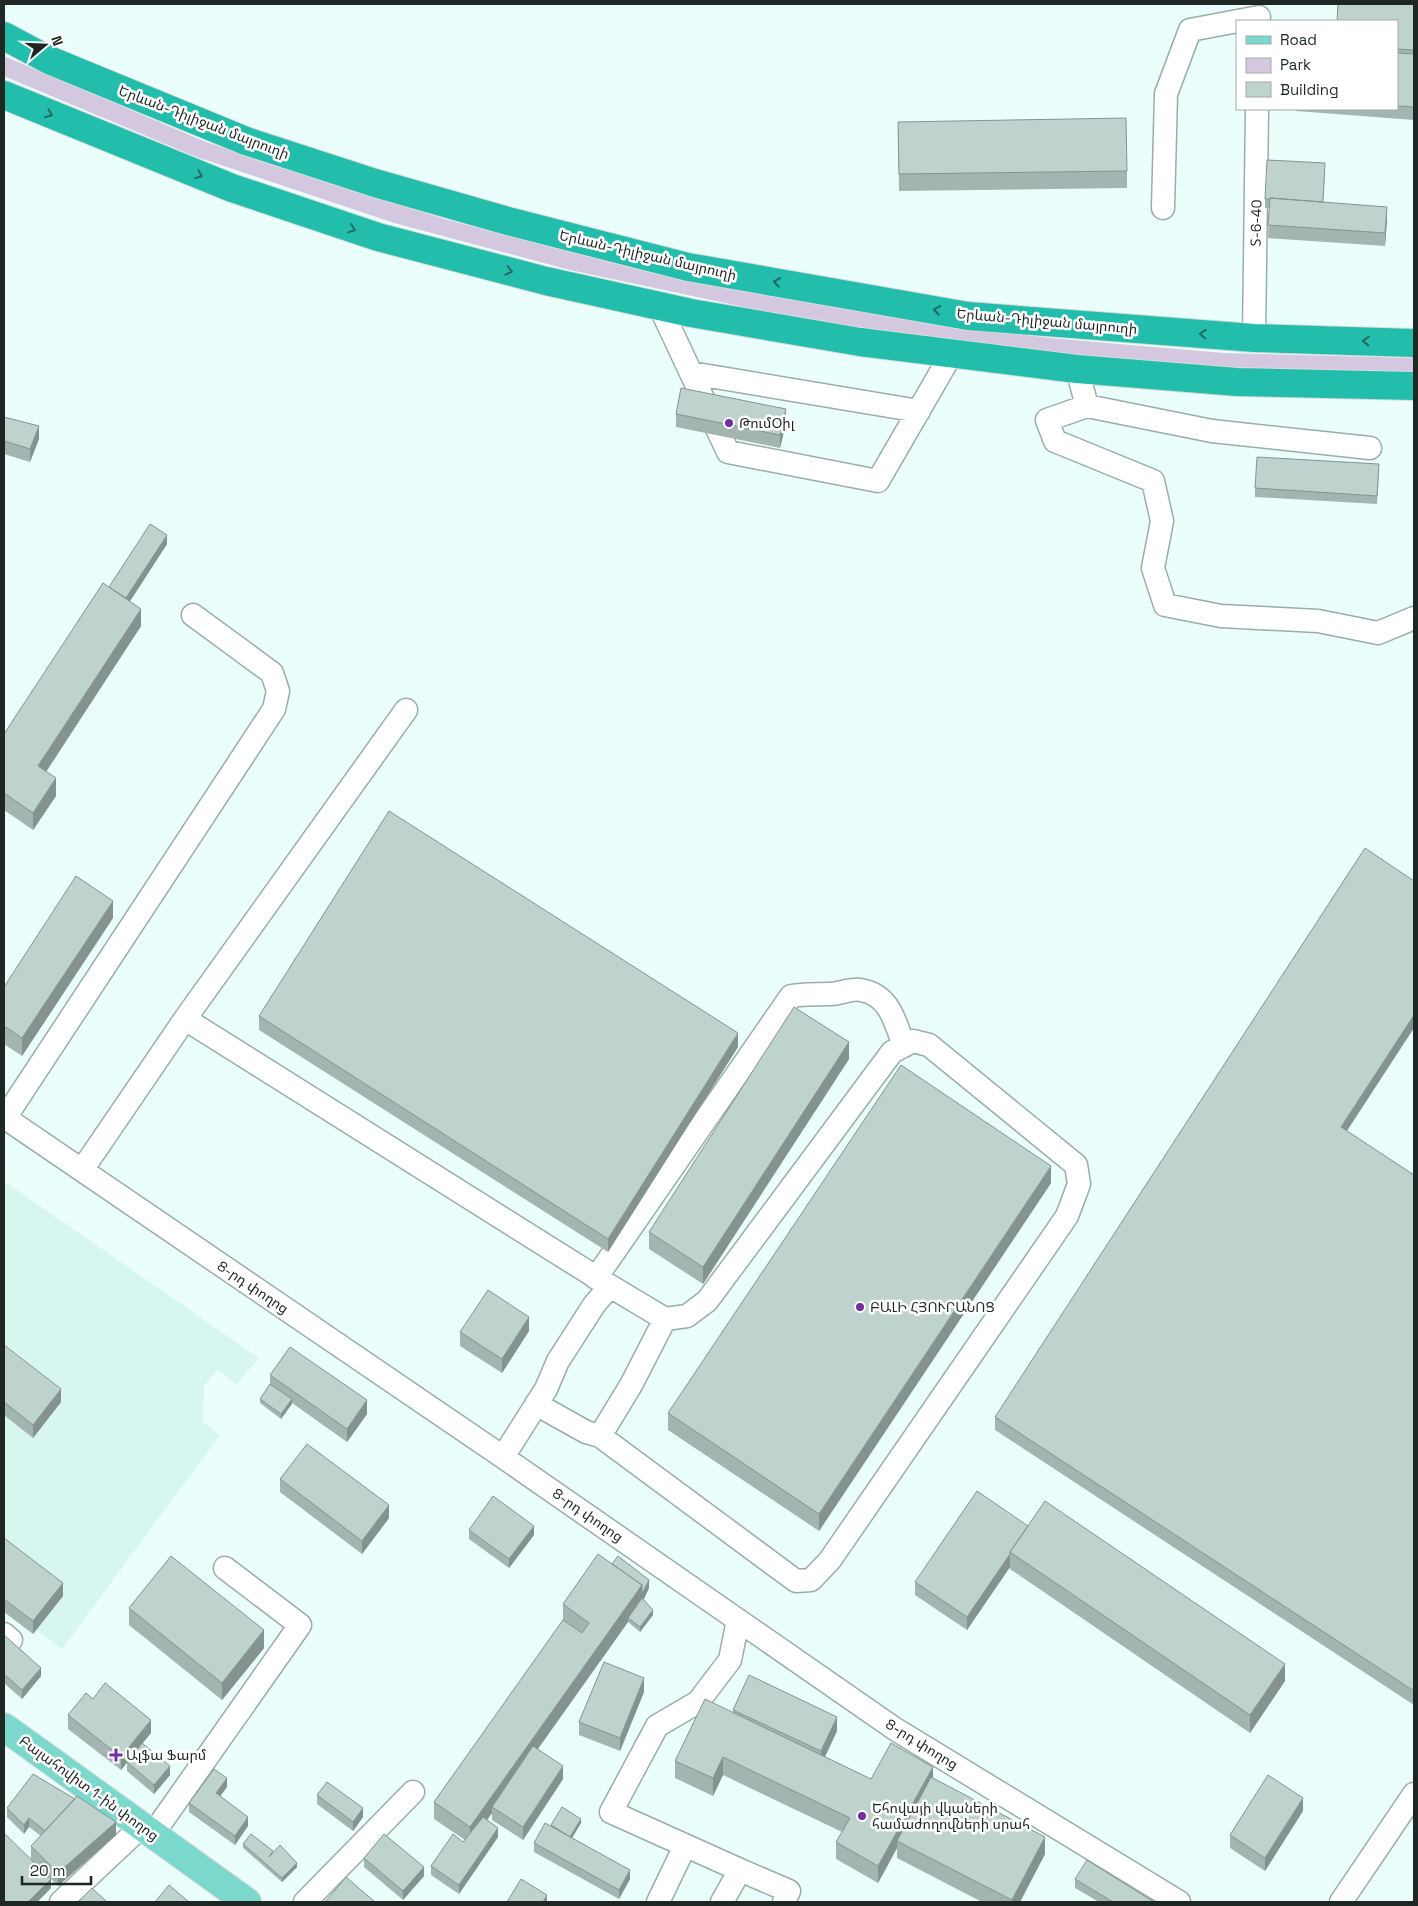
<svg xmlns="http://www.w3.org/2000/svg" width="1418" height="1906" font-family="'Space Grotesk','Noto Sans Armenian',sans-serif">
  <style>
    .built { fill: #d8f6f0 }
    .green { fill: #d4c7e0 }
    .lines { fill: none; stroke-linecap: round; stroke-linejoin: round }
    .minor-casing { stroke: #9aada9; stroke-width: 25 }
    .major-casing { stroke: #dbdcdc; stroke-width: 30 }
    .highway-casing { stroke: #dbdcdc; stroke-width: 30 }
    .minor { stroke: #fff; stroke-width: 22 }
    .major { stroke: #7bd8cd; stroke-width: 28 }
    .highway { stroke: #23beab; stroke-width: 28 }
    .wall { fill: #a3b5b1 }
    .shaded-wall { fill: #859390 }
    .building { fill: #bed2ce; stroke: #859390 }
    .oneway { stroke: #216b61 }
    .poi-dot { fill: #752ea2; stroke: #fff; stroke-width: 2 }
    .labels { text-anchor: middle; stroke-width: 5; stroke-linejoin: round; paint-order: stroke }
    .street-label { font-size: 14px; fill: #1f2725; stroke: #fff }
    .poi-label { font-size: 14px; fill: #1f2725; stroke: #fff; text-anchor: start }
  </style>
  <rect width="100%" height="100%" fill="#eafffb"/>
  <path class="built" d="M4,1181L259,1358L236,1385L218,1369L204,1386L203,1422L220,1435L62,1649L4,1606Z"/>
  <path class="green" d="M4,56L206,142L444,219L636,269L847,309L1049,338L1224,353L1414,358V375H1314L1061,358L814,322L570,270L394,223L194,156L4,76Z"/>
  <g class="lines">
    <g class="minor-casing">
      <path id="minor" d="M1163,208L1166,94L1190,30L1259,17
        M660,307L728,452L878,481L952,353
        M1254,338L1257,109
        M1077,369L1087,406L1212,431L1370,448
        M691,373L919,411
        M1087,406L1047,420L1055,441L1153,481L1162,521L1153,568L1165,605L1221,616L1318,621L1378,633L1414,618
        M406,710L185,1019L610,1286L594,1305L558,1361L546,1389L503,1457
        M4,1117L503,1457L895,1729L1179,1902
        M5,1118L274,709L278,691L272,673L193,615
        M82,1170L185,1019
        M596,1278L791,996C804,994 816,994 830,994C840,994 852,988 861,990C890,995 895,1022 904,1046
        M536,1404L586,1432L600,1436L796,1581L811,1580L830,1560L1067,1216L1079,1184L1076,1165L929,1045L913,1041L892,1052L707,1301L687,1316L665,1319L610,1286
        M600,1436L631,1385L665,1319
        M4,1634L11,1640
        M153,1834L300,1625L225,1568
        M740,1870L789,1891L784,1902
        M61,1902L142,1826
        M305,1902L413,1792
        M658,1902L685,1846
        M722,1902L740,1870L611,1812L657,1726L698,1702L730,1660L738,1620
        M1341,1902L1414,1794"/>
    </g>
    <g class="major-casing">
      <path id="major" d="M4,1727L247,1902"/>
    </g>
    <g class="highway-casing">
      <path id="highway" d="M4,36L49,60L246,141L375,183L508,221L688,267L968,316L1254,338L1414,343
        M4,95L232,188L378,237L546,281L691,313L860,342L1077,369L1237,382L1414,386"/>
    </g>
    <use href="#minor" class="minor"/>
    <use href="#major" class="major"/>
    <use href="#highway" class="highway"/>
  </g>
  <path class="wall" d="M1414,4V120L1296,111V109H1397V21Z
    M898,122L1127,171V188L899,191Z
    M1325,172L1323,202L1387,220L1385,246L1268,238L1269,208H1265V199Z
    M676,414L786,423L780,448L676,427Z
    M4,417L39,439L30,462L4,454Z
    M1379,473L1377,504L1255,497V488Z
    M167,544L130,601L141,626L46,772L56,796L33,830L4,810V734L109,587Z
    M113,918L22,1056L4,1044V987Z
    M259,1016L738,1047L608,1252L259,1030Z
    M849,1059L703,1284L649,1249V1232Z
    M1347,1131L1414,1175V1705L995,1430V1417Z
    M1051,1183L819,1531L668,1430V1413Z
    M529,1331L502,1373L460,1346V1332Z
    M4,1345L61,1402L33,1438L4,1415Z
    M270,1375L367,1414L347,1442L292,1403L281,1419L260,1403V1399L270,1384Z
    M280,1479L389,1518L362,1554L280,1492Z
    M1028,1526L1285,1681L1250,1733L1010,1569V1567L967,1630L915,1595V1582Z
    M469,1530L534,1535L509,1568L469,1539Z
    M4,1538L63,1596L33,1634L4,1612Z
    M612,1564L649,1588L643,1600L653,1615L640,1632L628,1622L538,1749L563,1779L523,1840L492,1820V1813L487,1820L498,1837L459,1894L431,1875V1866L463,1842L465,1840L434,1819V1802L563,1621V1604Z
    M129,1608L264,1648L222,1700L129,1625Z
    M4,1635L41,1676L22,1699L4,1683Z
    M644,1692L620,1751L579,1735V1722Z
    M93,1699L151,1733L142,1743L170,1775L154,1794L127,1771V1763L121,1770L68,1729V1715Z
    M733,1710L837,1731L825,1757L871,1779L933,1778L1045,1854L1020,1902H982L897,1858V1848L878,1883L836,1859V1842L842,1832L723,1775L713,1796L675,1778V1761L733,1713Z
    M227,1787L220,1796L248,1826L235,1845L189,1812V1803Z
    M317,1795L363,1817L353,1831L317,1804Z
    M7,1808L116,1835L58,1886L51,1879V1888L37,1902H4L31,1859V1846L41,1836L29,1827L24,1834L7,1817Z
    M1303,1811L1265,1871L1230,1848V1835Z
    M581,1823L572,1838L630,1879L619,1899L534,1852V1843L551,1825Z
    M243,1844L273,1853L297,1867L282,1882L243,1848Z
    M364,1858L424,1876L403,1900L364,1867Z
    M1075,1879L1154,1902H1099L1075,1888Z"/>
  <path class="shaded-wall" d="M1387,207V220L1385,246V233Z
    M786,409V423L780,448V435Z
    M39,426V439L30,462V449Z
    M167,535V544L123,612V603Z
    M141,609V626L38,784V766Z
    M56,778V796L33,830V813Z
    M113,901V918L22,1056V1038Z
    M1414,1015V1028L1341,1140V1127Z
    M738,1033V1047L608,1252V1239Z
    M849,1042V1059L703,1284V1267Z
    M1051,1166V1183L819,1531V1514Z
    M529,1317V1331L502,1373V1359Z
    M61,1389V1402L33,1438V1425Z
    M292,1399V1404L281,1419V1414Z
    M367,1400V1414L347,1442V1429Z
    M389,1505V1518L362,1554V1541Z
    M534,1526V1535L509,1568V1559Z
    M1010,1554V1567L967,1630V1617Z
    M649,1580V1588L642,1603L628,1618V1622L495,1809L492,1807V1813L470,1844V1827L642,1585Z
    M63,1583V1596L33,1634V1621Z
    M653,1610V1615L640,1632V1627Z
    M264,1630V1648L222,1700V1683Z
    M1285,1664V1681L1250,1733V1715Z
    M41,1668V1676L22,1699V1690Z
    M644,1678V1692L620,1751V1738Z
    M837,1717V1731L821,1765V1751Z
    M151,1720V1733L121,1770V1757Z
    M723,1757V1775L713,1796V1778Z
    M170,1766V1775L154,1794V1785Z
    M563,1766V1779L523,1840V1827Z
    M933,1767V1784L897,1841V1848L878,1883V1866Z
    M227,1778V1787L216,1802V1793Z
    M1303,1798V1811L1265,1871V1858Z
    M363,1808V1817L353,1831V1822Z
    M248,1817V1826L235,1845V1836Z
    M29,1818V1827L24,1834V1825Z
    M581,1819V1823L570,1841V1837Z
    M116,1822V1835L58,1886V1873Z
    M498,1828V1837L459,1894V1885Z
    M1045,1837V1854L1020,1902H1012V1900Z
    M297,1863V1867L282,1882V1878Z
    M424,1867V1876L403,1900V1891Z
    M630,1870V1879L619,1899V1890Z
    M51,1879V1888L37,1902H28Z
    M547,1895V1902H543Z"/>
  <path class="building" d="M1338,4H1414V50L1397,49V21H1337Z
    M1397,53L1414,54V107L1397,106Z
    M1126,118L1127,171L899,174L898,122Z
    M1267,160L1325,163L1323,202L1270,198V199H1265Z
    M1270,198L1387,207L1385,233L1268,225Z
    M681,388L786,409L780,435L676,414Z
    M4,417L39,426L30,449L4,441Z
    M1257,457L1379,464L1377,496L1255,488Z
    M150,524L167,535L126,598L109,587Z
    M103,583L141,609L38,766L56,778L33,813L4,793V734Z
    M389,811L738,1033L608,1239L259,1016Z
    M1365,848L1414,881V1015L1341,1127L1414,1175V1691L995,1417Z
    M76,876L113,901L22,1038L4,1026V987Z
    M794,1007L849,1042L703,1267L649,1232Z
    M901,1065L1051,1166L819,1514L668,1413Z
    M488,1290L529,1317L502,1359L460,1332Z
    M4,1345L61,1389L33,1425L4,1402Z
    M290,1347L367,1400L347,1429L270,1375Z
    M270,1384L292,1399L281,1414L260,1399Z
    M307,1444L389,1505L362,1541L280,1479Z
    M977,1491L1028,1526L1010,1552V1554L967,1617L915,1582Z
    M493,1496L534,1526L509,1559L469,1530Z
    M1045,1501L1285,1664L1250,1715L1010,1552Z
    M4,1538L63,1583L33,1621L4,1599Z
    M598,1554L642,1585L470,1827L434,1802L563,1620L582,1633L589,1623L563,1604Z
    M171,1556L264,1630L222,1683L129,1608Z
    M618,1556L649,1580L642,1594V1585L612,1564Z
    M642,1598L653,1610L640,1627L628,1618Z
    M4,1635L41,1668L22,1690L4,1674Z
    M604,1662L644,1678L620,1738L579,1722Z
    M749,1675L837,1717L821,1751L733,1710Z
    M105,1683L151,1720L121,1757L68,1715L86,1693L93,1699Z
    M705,1699L871,1779L891,1743L933,1767L878,1866L836,1842L850,1818L723,1757L713,1778L675,1761Z
    M142,1743L170,1766L154,1785L127,1762Z
    M533,1746L563,1766L523,1827L492,1807Z
    M214,1769L227,1778L216,1793L248,1817L235,1836L189,1803Z
    M33,1774L75,1799L45,1831L29,1818L24,1825L7,1808Z
    M1268,1775L1303,1798L1265,1858L1230,1835Z
    M931,1777L1045,1837L1012,1900L897,1841Z
    M327,1782L363,1808L353,1822L317,1795Z
    M77,1796L116,1822L58,1873L31,1846Z
    M562,1807L581,1819L570,1837L551,1825Z
    M483,1817L498,1828L459,1885L431,1866L453,1834L463,1842Z
    M545,1823L630,1870L619,1890L534,1843Z
    M4,1833L51,1879L28,1902H4Z
    M251,1834L273,1851L269,1857L280,1845L297,1863L282,1878L243,1844Z
    M384,1834L424,1867L403,1891L364,1858Z
    M1087,1860L1154,1902H1113L1075,1879Z
    M346,1877L375,1902H325Z
    M521,1879L547,1895L543,1902H507Z
    M169,1885L189,1902H155Z
    M92,1888L107,1902H78Z"/>
  <defs><path id="oneway-chevron" d="M-2-3.5L2.5 0L-2 3.5" fill="none" stroke-width="1.6" stroke-linecap="round" stroke-linejoin="round" transform="scale(1.25)"/></defs>
  <g class="oneway">
    <use href="#oneway-chevron" transform="translate(49 114) rotate(22)"/>
    <use href="#oneway-chevron" transform="translate(199 175) rotate(22)"/>
    <use href="#oneway-chevron" transform="translate(352 229) rotate(19)"/>
    <use href="#oneway-chevron" transform="translate(509 271) rotate(15)"/>
    <use href="#oneway-chevron" transform="translate(777 282) rotate(-170)"/>
    <use href="#oneway-chevron" transform="translate(937 310) rotate(-170)"/>
    <use href="#oneway-chevron" transform="translate(1203 334) rotate(-176)"/>
    <use href="#oneway-chevron" transform="translate(1366 341) rotate(-178)"/>
  </g>
  <g class="poi-dot">
    <circle cx="729" cy="423" r="5"/>
    <circle cx="860" cy="1307" r="5"/>
    <path d="M113.5 1747.5h5v5h5v5h-5v5h-5v-5h-5v-5h5z"/>
    <circle cx="862" cy="1816" r="5"/>
  </g>
  <g class="labels">
    <g class="street-label">
      <text transform="translate(204 122) rotate(21)" y="5">Երևան-Դիլիջան մայրուղի</text>
      <text transform="translate(1256 223) rotate(-89)" y="5">Տ-6-40</text>
      <text transform="translate(648 255) rotate(13)" y="5">Երևան-Դիլիջան մայրուղի</text>
      <text transform="translate(1047 321) rotate(5)" y="5">Երևան-Դիլիջան մայրուղի</text>
      <text transform="translate(253 1287) rotate(34)" y="5">8-րդ փողոց</text>
      <text transform="translate(588 1515) rotate(35)" y="5">8-րդ փողոց</text>
      <text transform="translate(922 1744) rotate(32)" y="5">8-րդ փողոց</text>
      <text transform="translate(89 1788) rotate(36)" y="5">Բալահովիտ 1-ին փողոց</text>
    </g>
    <g class="poi-label">
      <text x="739" y="428">ԹումՕիլ</text>
      <text x="870" y="1312">ԲԱԼԻ ՀՅՈՒՐԱՆՈՑ</text>
      <text x="126" y="1760">Ալֆա Ֆարմ</text>
      <text x="872" y="1813">Եհովայի վկաների<tspan x="872" dy="16">համաժողովների սրահ</tspan></text>
    </g>
  </g>
  <rect width="1418" height="1906" fill="none" stroke="#1f2725" stroke-width="10"/>
  <rect x="1236" y="20" width="162" height="90" fill="#ffffff" stroke="#a5a9a8"/>
  <rect x="1246" y="36" width="25" height="8" fill="#7bd8cd" stroke="#a5a9a8"/>
  <text x="1280" y="45" font-size="15" fill="#1f2725">Road</text>
  <rect x="1246" y="58" width="25" height="15" fill="#d4c7e0" stroke="#a5a9a8"/>
  <text x="1280" y="70" font-size="15" fill="#1f2725">Park</text>
  <rect x="1246" y="82" width="25" height="15" fill="#bed2ce" stroke="#a5a9a8"/>
  <text x="1280" y="95" font-size="15" fill="#1f2725">Building</text>
  <g transform="translate(45 45) rotate(71)" stroke="#ffffff" stroke-width="4" paint-order="stroke">
  <path d="M0-4L9 19L0 12L-9 19Z" fill="#1f2725"/>
  <text y="-8" font-size="14" font-weight="bold" text-anchor="middle" fill="#1f2725">N</text>
  </g>
  <path d="M22 1876v8h69v-8" fill="none" stroke="#1f2725" stroke-width="2.5"/>
  <text x="30" y="1876" font-size="15" fill="#1f2725" stroke="#ffffff" stroke-width="4" paint-order="stroke">20 m</text>
</svg>
